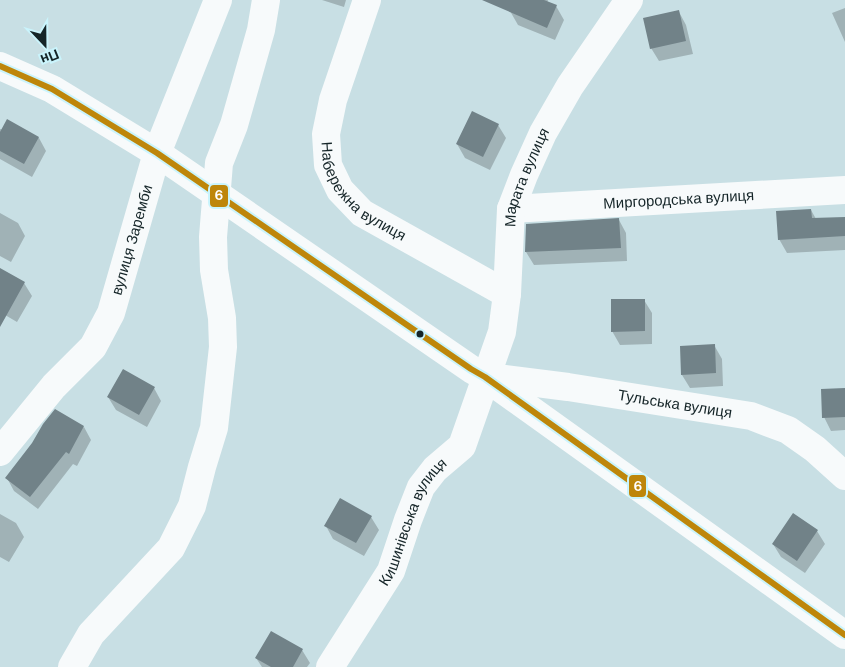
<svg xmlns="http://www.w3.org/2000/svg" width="845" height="667" font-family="'DM Sans',sans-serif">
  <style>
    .shadow { fill: #0003 }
    .building { fill: #718288 }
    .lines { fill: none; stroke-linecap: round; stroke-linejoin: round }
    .minor { stroke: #f7fafb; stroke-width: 28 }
    .bus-1-casing { stroke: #caf4fc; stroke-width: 10 }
    .bus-1 { stroke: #be860a; stroke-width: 6 }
    .bus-dot { fill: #152528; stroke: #caf4fc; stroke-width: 2 }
    .labels { text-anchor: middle; stroke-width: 5; stroke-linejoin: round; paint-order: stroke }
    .street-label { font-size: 15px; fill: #152528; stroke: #caf4fc }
    .line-badge { stroke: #caf4fc; stroke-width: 2 }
    .badge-label { font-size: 14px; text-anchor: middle; font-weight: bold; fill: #fff }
  </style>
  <rect width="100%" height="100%" fill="#c8dfe4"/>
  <path class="shadow" d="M322,0H346L344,7Z
    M515,0H548L547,3L556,6L564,20L555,40L518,25L510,11Z
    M845,8V42L832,13Z
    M679,12L686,25L693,54L659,61L651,48Z
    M498,125L506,138L490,170L465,158L457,144Z
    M0,129L39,138L46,151L32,177L0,159Z
    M811,210L816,219L845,218V250L787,253L779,239Z
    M0,213L18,223L25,236L11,262L0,256Z
    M619,220L626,233L627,261L534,265L526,252Z
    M0,270L24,283L32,296L17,322L0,312Z
    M644,300L652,313V344L620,345L612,331Z
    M714,345L722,359L723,386L690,388L682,375Z
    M154,388L161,401L147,427L116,410L108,397Z
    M845,389V430L831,431L824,417Z
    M84,427L91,440L77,466L73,464L38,509L14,491L7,478L33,444Z
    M0,514L16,523L24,537L9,562L0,557Z
    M371,517L379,530L364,556L333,539L326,526Z
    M817,531L825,544L805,573L781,557L773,544Z
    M302,650L310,663L307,667H262L256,658Z"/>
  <path class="building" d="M482,0H544L557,5L547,28Z
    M679,10L686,41L650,49L643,18Z
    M472,111L499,124L483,157L456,144Z
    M7,119L39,137L24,164L0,151V132Z
    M811,209L812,218L845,217V236L778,240L776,211Z
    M619,218L621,248L525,252L526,224Z
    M0,268L25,282L0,327Z
    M611,299H645V331L611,332Z
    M715,344L716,373L681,375L680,346Z
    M123,369L155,387L139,415L107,397Z
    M845,388V417L822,418L821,389Z
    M55,409L84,426L69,454L66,452L30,497L5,478L32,443L43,424Z
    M340,498L372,516L356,543L324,526Z
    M793,513L818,530L797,561L772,544Z
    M271,631L303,649L293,667H271L255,658Z"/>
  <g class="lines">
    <g class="minor">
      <path id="s1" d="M367,0L333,100L326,134L328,165L340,190L362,213L507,294"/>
      <path d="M0,66L52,89L157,153L471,369L485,377L845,635"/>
      <path id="s2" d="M511,209L845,190"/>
      <path id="s3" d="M489,377L568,387L751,416L788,430L815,449L845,476"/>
      <path id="s4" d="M0,452L54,386L93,347L111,313L157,153L218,0"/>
      <path d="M72,667L91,634L171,548L192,506L202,467L214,428L223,347L222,318L214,270L213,237L219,163L234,125L261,30L266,0"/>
      <path id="s5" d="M330,667L391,571L408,520L421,487L435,469L462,446L502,332L507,294L511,209L524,175L543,133L570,86L629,0"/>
    </g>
    <g class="bus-1-casing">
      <path id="bus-1" d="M0,66L52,89L157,153L471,369L485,377L845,635"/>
    </g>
    <use href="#bus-1" class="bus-1"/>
  </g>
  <circle class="bus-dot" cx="420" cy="334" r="4.5"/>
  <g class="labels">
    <g class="street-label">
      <text dy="5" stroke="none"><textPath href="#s5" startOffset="540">Марата вулиця</textPath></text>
      <text dy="5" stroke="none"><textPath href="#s1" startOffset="214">Набережна вулиця</textPath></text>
      <text dy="5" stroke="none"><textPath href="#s2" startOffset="168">Миргородська вулиця</textPath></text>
      <text dy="5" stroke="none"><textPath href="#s4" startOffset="255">вулиця Заремби</textPath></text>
      <text dy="5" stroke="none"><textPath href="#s3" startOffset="188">Тульська вулиця</textPath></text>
      <text dy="5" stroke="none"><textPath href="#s5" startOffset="168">Кишинівська вулиця</textPath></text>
    </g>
  </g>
  <g class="line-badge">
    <rect x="209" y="184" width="20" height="24" rx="5" fill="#be860a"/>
    <rect x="628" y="474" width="19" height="24" rx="5" fill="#be860a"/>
  </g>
  <g class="badge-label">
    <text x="219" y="200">6</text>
    <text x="638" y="491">6</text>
  </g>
  <g transform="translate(45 45) rotate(158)" stroke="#caf4fc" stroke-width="4" paint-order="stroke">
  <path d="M0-4L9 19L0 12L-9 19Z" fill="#152528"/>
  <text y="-8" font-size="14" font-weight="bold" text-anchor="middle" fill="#152528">Пн</text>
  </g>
</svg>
